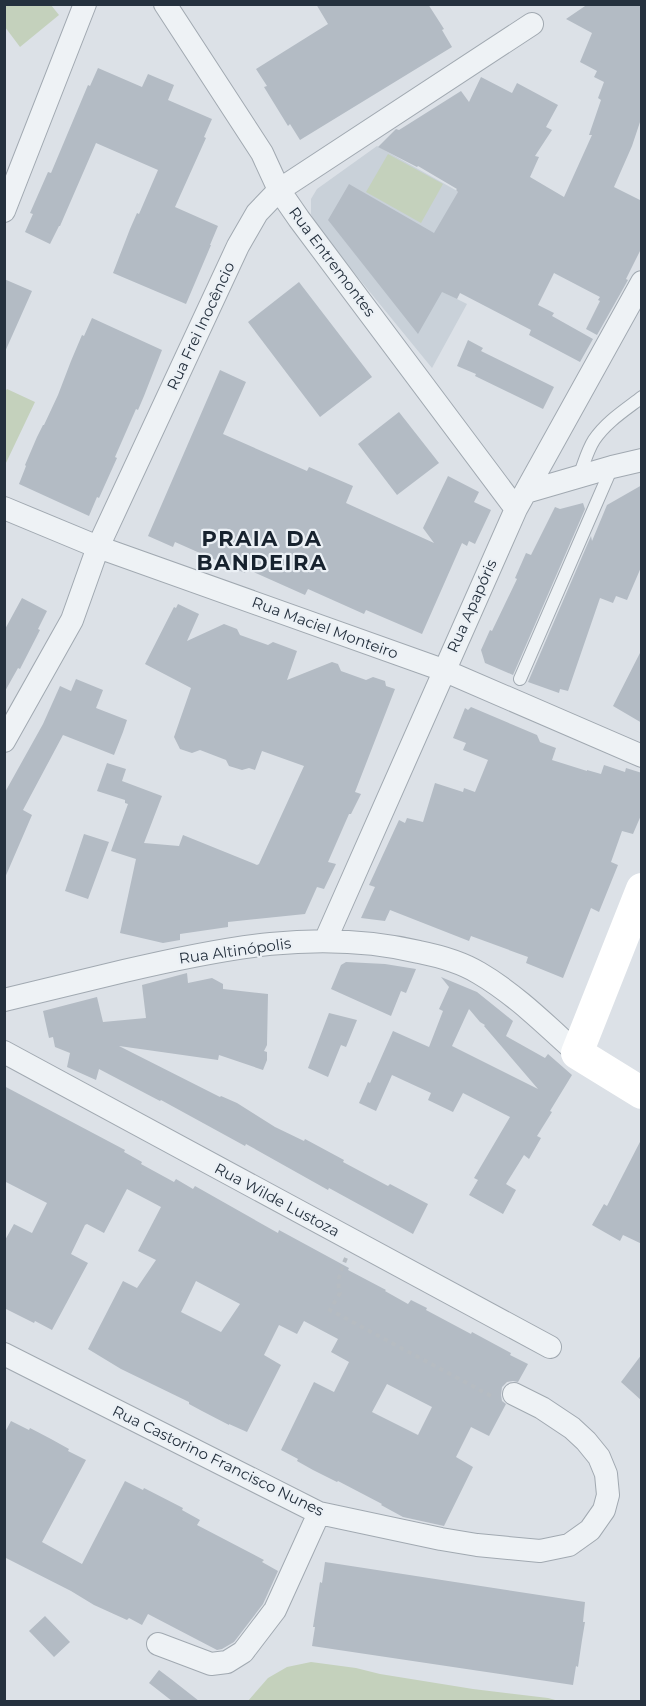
<svg xmlns="http://www.w3.org/2000/svg" width="646" height="1706" font-family="Montserrat,sans-serif">
  <style>
    .built { fill: #c9d1d9 }
    .green { fill: #c4d1bc }
    .building { fill: #b3bbc4; fill-rule: evenodd }
    .lines { fill: none; stroke-linecap: round; stroke-linejoin: round }
    .lane-casing { stroke: #a1a9b1; stroke-width: 14 }
    .street-casing { stroke: #a1a9b1; stroke-width: 24 }
    .path { stroke: #b6bcc2; stroke-width: 4; stroke-dasharray: 4.5 4.5; stroke-linecap: butt }
    .lane { stroke: #eef2f5; stroke-width: 12 }
    .street { stroke: #eef2f5; stroke-width: 22 }
    .secondary { stroke: #fff; stroke-width: 32 }
    .labels { text-anchor: middle; stroke-width: 4.5; stroke-linejoin: round; paint-order: stroke }
    .street-label { font-size: 15px; fill: #25313e; stroke: #ebf0f5 }
    .district-label { font-size: 21px; font-weight: bold; letter-spacing: 1.5px; fill: #17222e; stroke: #ebf0f5 }
  </style>
  <rect width="100%" height="100%" fill="#dce1e7"/>
  <path class="built" d="M377,146L459,192L441,291L467,304L432,368L316,226L311,214V199L317,189Z"/>
  <path class="green" d="M4,5H51L59,15L20,47L5,27Z
    M388,154L443,184L421,223L366,192Z
    M7,389L35,402L5,465L4,393Z
    M311,1662L356,1668L380,1674L473,1689L548,1698L559,1701H248L268,1678L287,1667Z"/>
  <path class="building" d="M316,4H428L444,29L442,30L452,47L300,140L290,124L288,126L264,87L267,86L256,69L328,24Z
    M588,4H642L641,119L632,146L614,187L642,201V247L626,279L628,280L597,335L586,329L600,301L598,300L600,297L554,273L538,305L554,313L552,316L593,339L580,362L529,335L531,330L460,293L457,299L442,292L418,334L328,220L349,184L434,233L458,192L456,190L457,189L418,166L417,167L378,147L396,129L399,130L461,91L469,102L481,77L512,93L517,83L558,105L546,127L552,130L535,156L539,157L530,177L564,197L592,135H589L601,100L598,98L604,82L594,77L597,71L580,62L592,33L566,19Z
    M98,68L142,87L148,74L174,85L168,100L212,119L204,137L206,138L175,207L218,226L210,245H211L186,304L113,273L130,229L137,213L139,214L158,170L96,143L60,226H59L50,244L25,232L33,214L30,213L48,172L51,173L88,85L90,86Z
    M4,279L32,291L4,354Z
    M299,282L372,377L320,417L248,322Z
    M92,318L162,350L144,396L138,410L136,409L115,457L117,458L99,498L97,497L89,516L19,484L26,466L25,465L37,437L43,425H44L58,395L71,361L82,335L84,336Z
    M468,340L483,348L481,351L554,387L543,409L475,376L476,374L457,366Z
    M220,370L246,382L223,434L307,471L309,467L353,486L346,503L434,543L423,528L448,476L479,492L474,502L491,510L475,544L469,541L467,546L462,543L422,634L366,610L364,614L308,589L305,595L247,569L245,573L175,542L173,547L148,536Z
    M399,412L439,463L397,495L358,444Z
    M642,485V565L627,600L616,596L613,603L600,598L568,691L560,689L559,693L528,682L591,536L592,541L607,505Z
    M583,503L585,509L513,675L485,663L481,650L490,630L492,631L517,579L515,578L526,553L531,555L555,507L560,509Z
    M22,598L47,611L38,629L40,630L20,669L18,668L4,693V631Z
    M178,604L199,614L187,641L224,624L237,629L240,635L268,645L273,642L297,651L287,680L332,662L338,664L341,671L366,680L373,677L385,681L386,686L395,689L355,792L361,794L351,814H349L328,862L336,864L324,889L317,887L305,914L228,922V927L180,934V940L163,943L120,933L136,859L111,851L128,804L125,803V800L97,791L107,763L126,769L122,781L162,796L144,843L179,846L183,835L257,865L259,864L304,766L262,751L255,770L249,768L242,770L229,766L226,760L200,750L192,753L180,749L174,737L191,688L145,664L174,607L176,608Z
    M642,649V723L613,706Z
    M76,679L103,690L96,708L127,720L123,732L114,755L63,735L23,810L32,815L4,880V794L43,724L60,686L71,691Z
    M471,707L537,735L540,742L556,748L552,760L587,771V770L601,774L604,765L625,772L626,768L642,773V813L633,834L622,831L611,862L618,865L599,912L591,908L563,978L526,963L528,957L471,936L469,941L390,910L385,921L361,918L375,887L369,885L399,820L405,823L407,818L423,822L435,783L463,792L464,788L475,792L488,760L463,750L466,743L453,738L465,708L468,710Z
    M84,834L109,842L88,899L65,891Z
    M346,962L385,964L416,969L406,993L401,991L391,1016L331,989L341,965Z
    M187,973L188,983L212,978L223,984V989L268,994L267,1045L264,1051L267,1052V1060L263,1070L219,1055L218,1060L119,1046L220,1097L221,1096L237,1103L275,1127L304,1141L305,1139L344,1160L343,1162L388,1186L390,1184L428,1204L413,1234L329,1188L328,1190L246,1144L245,1146L161,1100L160,1101L99,1069L96,1080L67,1067L70,1053L55,1047L53,1037L49,1038L43,1011L97,997L103,1022L146,1018L142,985Z
    M441,977L477,992L513,1021L506,1036L497,1031L545,1058L548,1054L572,1075L550,1111L552,1112L537,1136L541,1138L529,1159L524,1155L506,1184L516,1190L503,1214L469,1195L478,1180L474,1178L510,1117L463,1093L453,1112L428,1100L431,1093L392,1075L376,1111L359,1103L368,1082L370,1083L393,1031L429,1047L443,1011L439,1009L449,987ZM469,1009L480,1022L485,1025L484,1026L538,1089L452,1046Z
    M329,1013L357,1020L346,1047L341,1045L328,1077L308,1068Z
    M4,1086L125,1150L124,1152L142,1162L141,1164L174,1182L176,1179L193,1189L195,1186L278,1233L279,1230L349,1268L348,1270L386,1290L385,1291L408,1304L411,1300L427,1308L426,1310L471,1334L472,1332L511,1353L510,1355L528,1364L518,1382L513,1381L507,1382L502,1387L501,1395L502,1401L506,1404L489,1436L471,1427L456,1457L473,1467L444,1526L403,1517L381,1505L382,1504L338,1481L337,1482L313,1470L297,1461L298,1459L281,1450L314,1382L334,1392L349,1362L331,1352L338,1339L304,1321L297,1334L279,1325L264,1355L281,1365L247,1432L229,1424V1425L202,1411L189,1404V1402L121,1369L88,1349L123,1281L137,1288L156,1260L138,1251L161,1207L127,1189L104,1233L87,1224L85,1225L71,1254L88,1263L52,1330L35,1321L34,1323L4,1308V1242L14,1224L32,1233L47,1203L4,1181ZM196,1281L240,1304L221,1332L181,1312ZM387,1384L432,1407L418,1435L372,1412Z
    M642,1138V1244L623,1235L620,1241L592,1225L604,1204L607,1206Z
    M642,1354V1401L621,1382Z
    M11,1421L29,1430L30,1428L51,1439L69,1449L68,1451L86,1460L42,1542L82,1564L125,1481L143,1490L144,1488L183,1508L182,1510L200,1520L197,1525L264,1560L262,1562L278,1571L263,1604L234,1642L222,1649L217,1650L148,1614L142,1625L129,1618L127,1620L94,1605L71,1591L4,1557V1434Z
    M325,1562L585,1602L583,1622H585L582,1640L578,1667L576,1666L573,1685L312,1646L315,1627H313L320,1582L322,1583Z
    M45,1616L70,1642L54,1657L29,1631Z
    M159,1670L171,1679L199,1701H172L149,1683Z"/>
  <g class="lines">
    <g class="lane-casing">
      <path id="lane" d="M579,476C584,464 587,451 594,440C606,422 625,410 642,397
        M520,679L612,467"/>
    </g>
    <g class="street-casing">
      <path id="street" d="M165,4L262,153L279,190L299,219L516,509
        M4,211L85,4
        M526,492L612,467L642,460
        M4,508L98,547L443,670L642,756
        M4,741L72,620L98,547L238,246L257,213L279,190L532,24
        M325,941L516,509L642,282
        M4,1000C44,990 84,981 124,971C222,948 319,928 419,952C439,956 461,962 479,973C515,994 546,1025 577,1053
        M4,1052L550,1347
        M4,1354L319,1513L441,1539L477,1545L540,1551L569,1545L590,1530L604,1510L608,1495L606,1474L599,1457L586,1441L572,1428L542,1408L514,1394
        M158,1644L211,1664L227,1662L243,1652L275,1610L319,1513"/>
    </g>
    <path class="path" d="M346,1258C341,1270 336,1280 340,1293L330,1310L493,1397"/>
    <use href="#lane" class="lane"/>
    <use href="#street" class="street"/>
    <path class="secondary" d="M642,889L577,1053L642,1093"/>
  </g>
  <g class="labels">
    <g class="street-label">
      <text transform="translate(332 262) rotate(53)" y="5">Rua Entremontes</text>
      <text transform="translate(201 326) rotate(-65)" y="5">Rua Frei Inocêncio</text>
      <text transform="translate(472 606) rotate(-66)" y="5">Rua Apapóris</text>
      <text transform="translate(325 628) rotate(20)" y="5">Rua Maciel Monteiro</text>
      <text transform="translate(235 951) rotate(-8)" y="5">Rua Altinópolis</text>
      <text transform="translate(277 1200) rotate(28)" y="5">Rua Wilde Lustoza</text>
      <text transform="translate(218 1461) rotate(26)" y="5">Rua Castorino Francisco Nunes</text>
    </g>
    <g class="district-label">
      <text x="262" y="546">PRAIA DA<tspan x="262" dy="24">BANDEIRA</tspan></text>
    </g>
  </g>
  <rect width="646" height="1706" fill="none" stroke="#25313e" stroke-width="12"/>
</svg>
